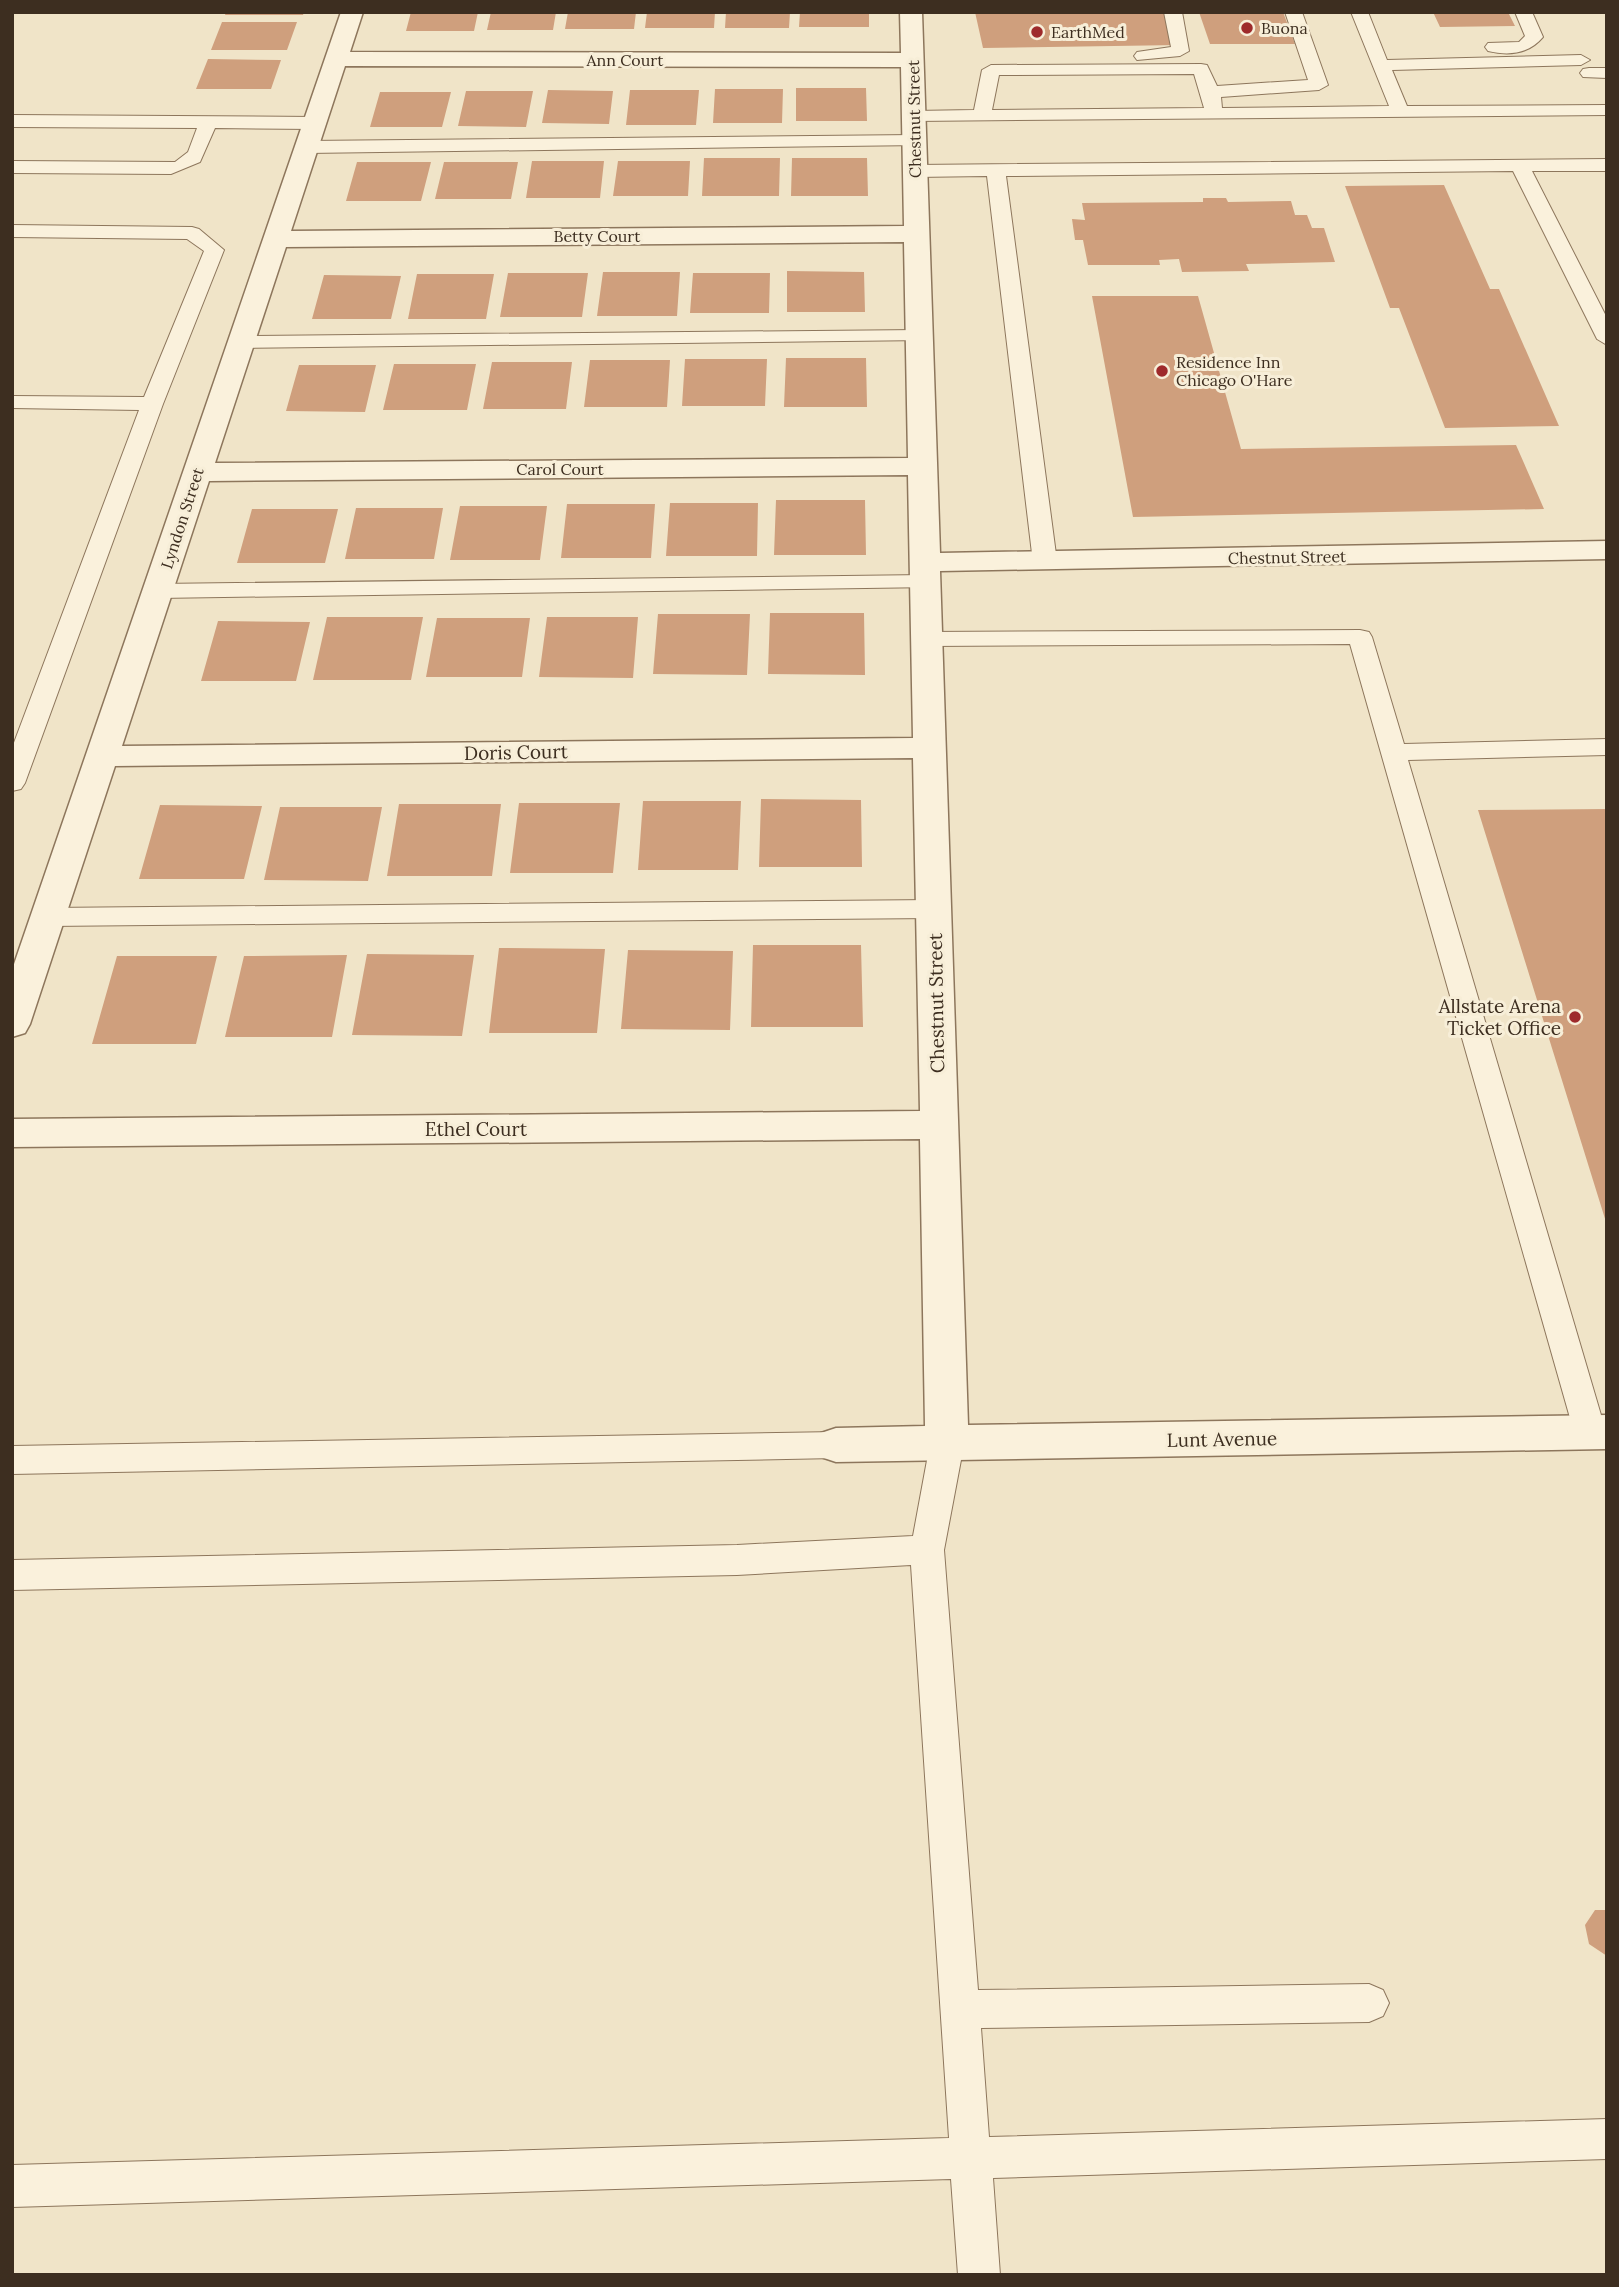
<svg xmlns="http://www.w3.org/2000/svg" width="1619" height="2287" font-family="Lora,serif">
  <style>
    .building { fill: #cf9f7d }
    .lines { fill: none; stroke-linecap: round; stroke-linejoin: round }
    .lane-casing { stroke: #8d765c; stroke-width: 2 }
    .street-casing { stroke: #8d765c; stroke-width: 3 }
    .lane { fill: #faf1dc; fill-rule: evenodd }
    .street { fill: #faf1dc; fill-rule: evenodd }
    .poi-dot { fill: #9e2a2b; stroke: #f7eed8; stroke-width: 2.5 }
    .labels { text-anchor: middle; stroke-width: 6; stroke-linejoin: round; paint-order: stroke }
    .far-poi-label { font-size: 16px; fill: #3d2e20; stroke: #f7eed8; text-anchor: start }
    .far-street-label { font-size: 16px; fill: #3d2e20; stroke: #f7eed8 }
    .street-label { font-size: 19px; fill: #3d2e20; stroke: #f7eed8 }
    .poi-label { font-size: 19px; fill: #3d2e20; stroke: #f7eed8; text-anchor: end }
  </style>
  <rect width="100%" height="100%" fill="#f0e4c8"/>
  <path class="building" d="M226,12H304L303,15H225Z
    M411,12H478L474,31H406Z
    M491,12H556L553,30H487Z
    M568,12H636L634,29H565Z
    M647,12H715L714,28H645Z
    M726,12H790L789,28H725Z
    M800,12H869V27H799Z
    M975,12H1168L1179,45L983,48Z
    M1199,12H1283L1295,44H1210Z
    M1433,12H1508L1515,26L1440,27Z
    M222,22H297L287,50H211Z
    M208,59L281,60L271,89H196Z
    M796,88H866L867,121H796Z
    M715,89H783L782,123H713Z
    M548,90L613,91L609,124L542,123Z
    M630,90H699L696,125H626Z
    M466,91H533L526,127L458,126Z
    M380,92H451L442,127H370Z
    M704,158H780L779,196H702Z
    M792,158H867L868,196H791Z
    M532,161H604L600,198H526Z
    M618,161H690L688,196H613Z
    M357,162H431L421,201H346Z
    M444,162H518L511,199H435Z
    M1444,185L1490,289H1499L1559,426L1445,428L1399,308H1390L1345,186Z
    M1203,198H1226L1228,202L1291,201L1295,215H1307L1312,228H1324L1335,262L1246,264L1249,271L1182,272L1179,259L1159,260L1160,265H1088L1083,240H1075L1072,219L1085,220L1082,203L1203,202Z
    M787,271L864,272L865,312H787Z
    M603,272H680L677,316H597Z
    M508,273H588L582,317H500Z
    M693,273H770L769,313H690Z
    M417,274H494L486,319H408Z
    M324,275L401,276L391,319H312Z
    M1092,296H1198L1241,449L1516,445L1544,509L1133,517Z
    M786,358H866L867,407H784Z
    M685,359H767L765,406H682Z
    M590,360H670L667,407H584Z
    M492,362H572L566,409H483Z
    M394,364H476L467,410H383Z
    M299,365H376L365,412L286,411Z
    M776,500H865L866,555H774Z
    M670,503H758L757,556H666Z
    M567,504H655L651,558H561Z
    M460,506H547L540,560H450Z
    M356,508H443L434,559H345Z
    M252,509H338L325,563H237Z
    M770,613H864L865,675L768,674Z
    M658,614H750L747,675L653,674Z
    M327,617H423L411,680H313Z
    M547,617H638L633,678L539,677Z
    M437,618H530L522,677H426Z
    M218,621L310,622L296,681H201Z
    M761,799L861,800L862,867H759Z
    M643,801H741L738,870H638Z
    M519,803H620L613,873H510Z
    M399,804H501L492,876H387Z
    M160,805L262,806L244,879H139Z
    M280,807H382L368,881L264,880Z
    M1607,809V1222H1606L1478,810Z
    M753,945H861L863,1027H751Z
    M499,948L605,949L597,1033H489Z
    M628,950L733,951L730,1030L621,1029Z
    M367,954L474,955L462,1036L352,1035Z
    M347,955L332,1037H225L244,956Z
    M117,956H217L196,1044H92Z
    M1595,1910H1607V1956L1589,1944L1585,1925Z"/>
  <g class="lines">
    <g class="lane-casing">
      <path id="lane" d="M1164,12H1182L1189,51L1180,56L1137,60L1134,56L1137,52L1171,47Z
        M1285,12H1302L1328,85L1319,90L1221,97L1222,108L1389,106L1351,12H1368L1387,60L1581,55L1590,60L1581,65L1392,70L1407,106L1607,105V115L914,121L905,116L914,111L974,110L982,70L991,65L1201,64L1207,65L1217,86L1308,80ZM1194,74L1204,108L992,110L999,75Z
        M1515,12H1532L1543,37C1529,54 1509,56 1488,51L1485,47L1488,43L1519,42L1525,36Z
        M1589,68H1607V78L1583,77L1580,73L1583,69Z
        M12,115L315,117L324,123L315,129L215,128L200,162L171,174L12,173V161L175,162L188,152L197,128L12,127Z
        M915,135L922,137L924,141L922,145L307,153L298,147L307,141Z
        M1607,159V171H1532L1607,318V345L1597,339L1513,171L1006,176L1057,562L1053,567H1037L1033,562L987,176L915,177L906,171L915,165Z
        M12,225L192,227L199,229L224,250L163,404L25,783L21,789L12,791V748L139,410L12,408V396L144,397L204,251L187,239L12,237Z
        M919,330L929,336L926,340L242,348L232,342L242,336Z
        M926,575L934,577L938,582L934,587L158,598L150,596L146,591L150,586L158,584Z
        M1360,630L1369,632L1372,637L1404,744L1607,739V755L1408,760L1606,1432L1602,1441L1590,1445L1578,1441L1574,1432L1350,644L927,646L918,644L915,639L918,634L927,632Z
        M934,900L944,903L948,909L944,915L934,918L48,926L38,923L34,917L38,911L48,908Z
        M947,1431L959,1434L964,1444L944,1550L978,1990L1369,1984L1383,1990L1389,2003L1383,2016L1369,2022L981,2028L989,2137L1607,2119V2159L993,2178L1000,2275H958L951,2179L12,2207V2165L949,2138L911,1565L737,1575L12,1590V1560L737,1545L913,1536L930,1444L935,1434Z
        M836,1432L848,1435L853,1445L848,1455L836,1458L12,1474V1446Z"/>
    </g>
    <g class="street-casing">
      <path id="street" d="M341,12H363L350,52L901,53L900,12H922L940,553L1607,541V559L940,571L968,1425L1607,1415V1449L836,1462L821,1457L815,1445L821,1433L836,1428L925,1426L920,1139L12,1147V1119L920,1111L913,758L115,766L30,1024L25,1033L12,1037V970ZM345,66L901,67L904,226L291,231ZM904,242L908,458L215,463L286,247ZM908,475L913,738L122,746L209,481Z"/>
    </g>
    <use href="#lane" class="lane"/>
    <use href="#street" class="street"/>
  </g>
  <g class="poi-dot">
    <circle cx="1247" cy="28" r="7"/>
    <circle cx="1037" cy="32" r="7"/>
    <circle cx="1162" cy="371" r="7"/>
    <circle cx="1575" cy="1017" r="7"/>
  </g>
  <g class="labels">
    <g class="far-poi-label">
      <text x="1261" y="34">Buona</text>
      <text x="1051" y="38">EarthMed</text>
      <text x="1176" y="368">Residence Inn<tspan x="1176" dy="18">Chicago O'Hare</tspan></text>
    </g>
    <g class="far-street-label">
      <text x="625" y="66">Ann Court</text>
      <text transform="translate(914 119) rotate(-91)" y="6">Chestnut Street</text>
      <text x="597" y="242">Betty Court</text>
      <text x="560" y="475">Carol Court</text>
      <text transform="translate(182 518) rotate(-72)" y="6">Lyndon Street</text>
      <text transform="translate(1287 557) rotate(-1)" y="6">Chestnut Street</text>
    </g>
    <g class="street-label">
      <text transform="translate(516 752) rotate(-1)" y="7">Doris Court</text>
      <text transform="translate(936 1003) rotate(-91)" y="7">Chestnut Street</text>
      <text x="476" y="1136">Ethel Court</text>
      <text transform="translate(1222 1439) rotate(-1)" y="7">Lunt Avenue</text>
    </g>
    <g class="poi-label">
      <text x="1561" y="1013">Allstate Arena<tspan x="1561" dy="22">Ticket Office</tspan></text>
    </g>
  </g>
  <rect width="1619" height="2287" fill="none" stroke="#3d2e20" stroke-width="28"/>
</svg>
